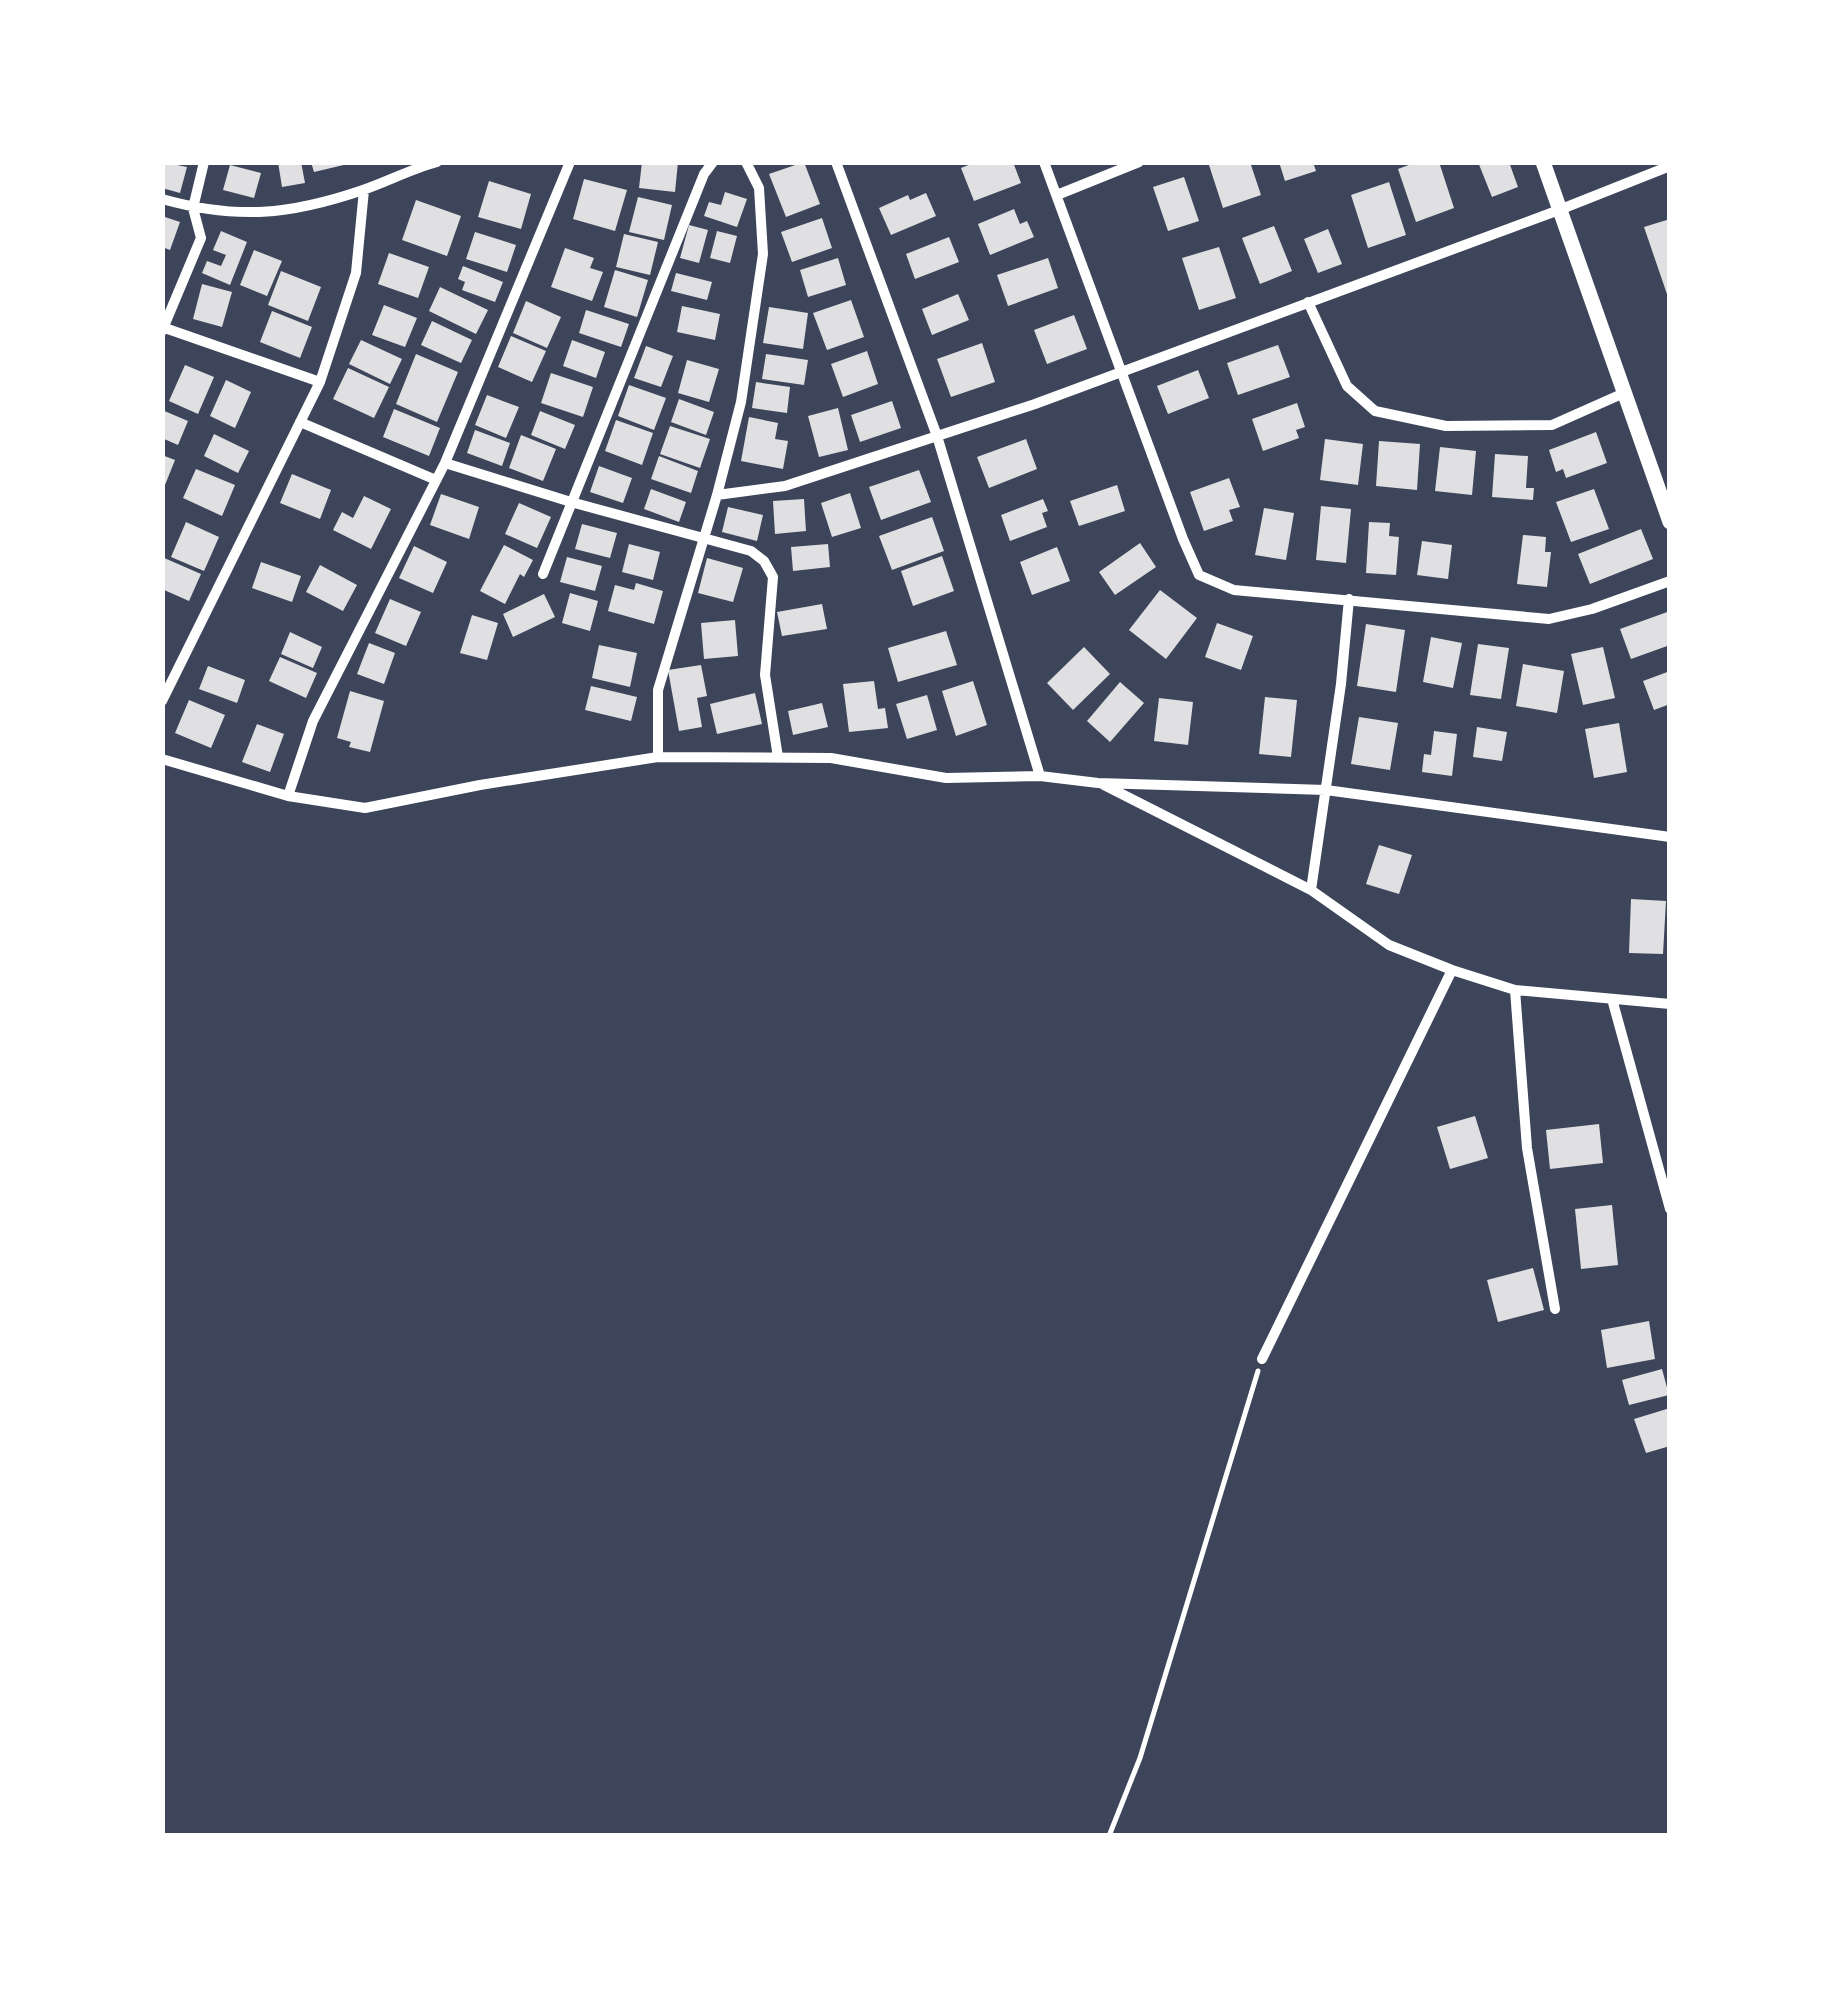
<svg xmlns="http://www.w3.org/2000/svg" width="1832" height="1998" font-family="'Times New Roman',serif">
  <style>
    .green { fill: #3c4559 }
    .building { fill: #e0e0e3 }
    .lines { fill: none; stroke-linecap: round; stroke-linejoin: round }
    .path { stroke: #fff; stroke-width: 5 }
    .minor { stroke: #fff; stroke-width: 10 }
    .tertiary { stroke: #fff; stroke-width: 15 }
  </style>
  <rect width="100%" height="100%" fill="#2d3142"/>
  <path class="green" d="M163,163H1669V1835L163,1836Z"/>
  <path class="building" d="M162,162L187,167L180,193L162,188Z
    M278,162H301L305,183L282,187Z
    M311,162H348V164L314,172Z
    M642,162H678L675,192L639,188Z
    M804,162L820,204L786,217L769,174Z
    M976,162H1013L1021,183L974,201L961,168Z
    M1208,162H1250L1261,195L1223,208Z
    M1279,162H1313L1316,171L1285,181Z
    M1417,162H1439L1454,208L1416,222L1398,169Z
    M1478,162H1509L1518,187L1492,197Z
    M230,165L261,173L254,198L223,190Z
    M1184,177L1199,221L1168,231L1153,187Z
    M584,179L627,190L615,231L573,219Z
    M489,181L531,194L521,229L478,217Z
    M1389,182L1406,235L1368,248L1351,195Z
    M725,192L747,199L737,227L704,216L709,202L721,205Z
    M926,193L936,216L891,235L879,208L908,195L910,200Z
    M638,197L672,205L664,240L629,232Z
    M416,200L461,216L447,256L402,240Z
    M1014,209L1020,224L1027,221L1034,237L990,255L978,224Z
    M162,216L180,222L170,250L162,247Z
    M822,218L832,248L792,262L781,232Z
    M1670,219V300H1669L1644,227Z
    M689,225L708,230L699,263L680,258Z
    M1274,226L1292,271L1260,284L1242,238Z
    M1328,229L1342,264L1318,273L1304,239Z
    M221,231L247,242L230,285L202,273L207,261L221,266L226,255L213,250Z
    M717,231L737,236L730,263L710,258Z
    M475,232L516,245L507,272L466,259Z
    M624,234L658,242L650,275L616,267Z
    M949,237L959,262L915,279L906,254Z
    M1219,247L1236,298L1199,310L1182,258Z
    M565,248L594,258L590,268L603,272L592,301L551,287Z
    M254,250L282,261L267,296L240,285Z
    M389,253L429,267L418,298L378,284Z
    M838,258L846,285L808,297L800,270Z
    M1048,258L1058,288L1008,306L997,275Z
    M463,266L503,282L495,302L462,290L465,282L458,279Z
    M615,270L648,280L637,317L604,307Z
    M281,271L321,287L308,321L268,305Z
    M676,273L712,282L707,300L671,291Z
    M202,284L232,292L222,327L193,319Z
    M440,287L488,310L476,334L429,311Z
    M958,294L969,320L932,335L922,309Z
    M851,300L864,337L827,350L813,313Z
    M526,301L561,317L547,348L513,333Z
    M384,305L417,318L405,347L372,335Z
    M682,306L720,314L715,340L677,332Z
    M769,307L808,313L803,349L763,343Z
    M586,310L629,324L621,347L579,333Z
    M272,311L312,327L300,358L260,342Z
    M1074,315L1087,349L1047,364L1034,330Z
    M432,321L472,340L461,363L421,345Z
    M511,336L546,351L532,382L498,367Z
    M361,340L402,359L390,384L349,364Z
    M572,340L605,352L596,378L563,366Z
    M982,343L995,382L951,397L937,359Z
    M1278,345L1290,377L1238,395L1227,363Z
    M646,346L673,356L661,387L634,378Z
    M867,351L878,384L843,397L831,364Z
    M416,354L458,372L437,422L396,404Z
    M766,354L808,360L804,385L762,379Z
    M687,360L719,369L709,402L678,393Z
    M185,365L214,377L198,414L169,401Z
    M348,368L389,387L374,418L333,399Z
    M1198,370L1209,398L1168,414L1157,386Z
    M551,373L593,387L583,417L541,403Z
    M226,380L251,392L235,428L210,416Z
    M756,382L790,387L787,413L752,408Z
    M629,385L666,398L654,430L618,416Z
    M487,395L519,407L506,438L475,425Z
    M679,399L714,412L706,435L671,422Z
    M892,401L901,428L860,442L851,415Z
    M1297,403L1305,427L1296,430L1299,438L1263,451L1252,419Z
    M838,408L848,450L819,457L808,416Z
    M394,409L440,428L429,456L383,437Z
    M162,410L188,421L178,445L162,438Z
    M540,411L575,425L565,449L531,435Z
    M749,417L778,423L775,439L788,441L783,469L741,461Z
    M616,420L653,433L642,465L605,451Z
    M670,426L710,439L700,468L660,454Z
    M475,430L510,443L502,466L467,453Z
    M1596,432L1607,463L1566,478L1563,469L1556,472L1549,450Z
    M214,434L249,451L238,473L204,456Z
    M521,435L556,449L543,481L509,468Z
    M1026,439L1037,469L989,488L977,457Z
    M1325,439L1363,444L1358,485L1320,480Z
    M1379,441L1420,444L1417,490L1376,486Z
    M1440,447L1476,451L1472,495L1435,491Z
    M1495,454L1528,456L1526,488H1534L1533,500L1492,497Z
    M162,455L175,460L163,490H162Z
    M659,456L698,471L691,493L651,479Z
    M599,466L632,478L623,503L590,492Z
    M196,469L235,485L222,516L183,498Z
    M919,470L931,502L881,520L869,487Z
    M292,474L331,490L320,519L280,503Z
    M1229,478L1240,507L1229,510L1233,521L1204,531L1190,492Z
    M1117,485L1125,511L1079,526L1070,501Z
    M651,489L686,502L679,522L644,509Z
    M1594,489L1609,529L1571,542L1556,502Z
    M850,493L861,528L832,537L821,503Z
    M441,494L479,507L469,539L430,525Z
    M364,496L391,509L371,549L333,530L342,512L353,518Z
    M804,499L806,531L775,534L773,501Z
    M1043,499L1048,511L1042,513L1047,527L1010,541L1001,515Z
    M519,503L551,517L537,548L505,534Z
    M1321,506L1351,509L1346,563L1316,560Z
    M728,507L763,515L757,541L722,532Z
    M1264,508L1294,513L1286,560L1255,555Z
    M932,517L944,551L892,570L879,536Z
    M186,522L219,537L204,571L171,557Z
    M1369,522L1390,523L1389,536L1399,537L1396,575L1366,573Z
    M582,524L617,533L610,558L575,549Z
    M1641,529L1653,559L1590,584L1578,554Z
    M1523,535L1546,537L1545,552H1551L1547,587L1517,584Z
    M1422,541L1452,545L1448,579L1417,575Z
    M1140,543L1156,567L1115,595L1099,572Z
    M629,544L660,552L653,580L622,572Z
    M828,544L830,567L793,571L791,547Z
    M504,545L533,560L524,577L520,574L505,604L480,591Z
    M414,546L447,562L433,593L399,578Z
    M1057,547L1070,581L1032,595L1020,562Z
    M942,556L954,591L913,606L901,571Z
    M162,557L201,574L189,601L162,589Z
    M567,557L602,566L595,591L560,582Z
    M707,558L743,568L733,602L698,593Z
    M261,562L301,576L292,602L252,588Z
    M320,565L357,585L343,611L306,592Z
    M636,583L663,591L654,624L608,611L615,585L634,590Z
    M1160,590L1197,618L1166,659L1129,630Z
    M570,593L598,601L590,631L562,623Z
    M544,594L555,617L513,637L503,614Z
    M390,599L421,612L406,646L375,633Z
    M822,604L827,629L782,636L777,612Z
    M1670,611V645L1631,659L1620,629Z
    M472,615L498,623L487,660L460,653Z
    M735,620L738,656L704,659L701,623Z
    M1217,623L1253,636L1241,670L1205,657Z
    M1366,624L1405,630L1396,692L1357,686Z
    M946,631L957,665L898,682L888,648Z
    M290,632L322,647L313,668L281,654Z
    M1431,637L1462,643L1453,688L1423,682Z
    M369,643L395,653L384,684L357,674Z
    M1478,644L1509,648L1501,699L1470,695Z
    M599,645L637,653L630,687L592,678Z
    M1084,647L1110,674L1073,710L1047,683Z
    M1603,647L1615,698L1583,705L1571,654Z
    M280,657L317,673L306,698L269,681Z
    M1523,664L1564,671L1557,713L1516,706Z
    M701,665L707,696L697,698L702,727L679,731L668,670Z
    M208,666L245,680L237,703L199,689Z
    M1670,671V704L1654,710L1643,681Z
    M874,681L878,709L885,708L888,728L849,732L843,684Z
    M973,681L987,725L956,736L942,691Z
    M1120,682L1144,703L1110,742L1087,721Z
    M591,686L637,697L631,721L585,710Z
    M350,691L384,701L370,752L349,747L351,742L337,738Z
    M755,693L762,724L717,734L710,704Z
    M927,695L937,730L907,739L896,704Z
    M1265,697L1297,700L1291,757L1259,754Z
    M1159,698L1193,702L1188,745L1154,741Z
    M189,700L225,715L211,748L175,733Z
    M822,703L828,727L793,735L788,711Z
    M1359,717L1398,723L1390,770L1351,764Z
    M1619,723L1627,772L1594,778L1585,729Z
    M257,724L284,734L270,772L242,762Z
    M1477,727L1507,732L1502,761L1473,757Z
    M1434,731L1457,734L1452,776L1422,772L1424,754L1431,755Z
    M1379,845L1412,855L1399,894L1366,884Z
    M1631,899L1666,901L1663,954L1629,953Z
    M1475,1116L1488,1158L1450,1169L1437,1127Z
    M1599,1124L1603,1163L1550,1169L1546,1130Z
    M1612,1205L1618,1265L1581,1269L1575,1209Z
    M1533,1268L1544,1310L1498,1322L1487,1280Z
    M1649,1321L1655,1359L1607,1368L1601,1330Z
    M1662,1369L1669,1395L1629,1405L1622,1380Z
    M1670,1408V1446L1646,1453L1634,1419Z"/>
  <g class="lines">
    <path class="path" d="M1109,1836L1140,1758L1258,1371"/>
    <path class="minor" d="M836,162L937,436L1040,776
      M1044,162L1183,539L1199,575L1234,590L1549,619L1592,609L1670,581
      M1057,195L1139,162
      M162,199C237,220 290,215 363,190C389,181 411,169 437,162
      M1308,302L1347,386L1375,411L1446,426L1552,425L1624,393
      M162,327L320,382
      M162,331L201,238L193,208L204,162
      M300,422L436,480
      M445,463L571,502L751,551L764,561L773,577L765,675L778,757
      M717,495L785,486L1035,404L1559,210L1670,166
      M543,574L704,174L713,162
      M162,701L320,382L356,273L364,190
      M658,757V690L717,495L741,402L763,254L759,188L746,162
      M162,759L288,796L365,808L480,785L658,757L831,758L946,778L1040,776L1098,783L1326,790L1670,837
      M1102,784L1311,890L1389,945L1452,970L1515,990L1670,1004
      M288,796L313,721L445,463L570,162
      M1311,890L1341,684L1349,599
      M1515,990L1527,1148L1555,1309
      M1612,999L1670,1209
      M1262,1359L1452,970"/>
    <path class="tertiary" d="M1543,162L1670,522"/>
  </g>
  <rect width="1832" height="1998" fill="none" stroke="#ffffff" stroke-width="330"/>
</svg>
